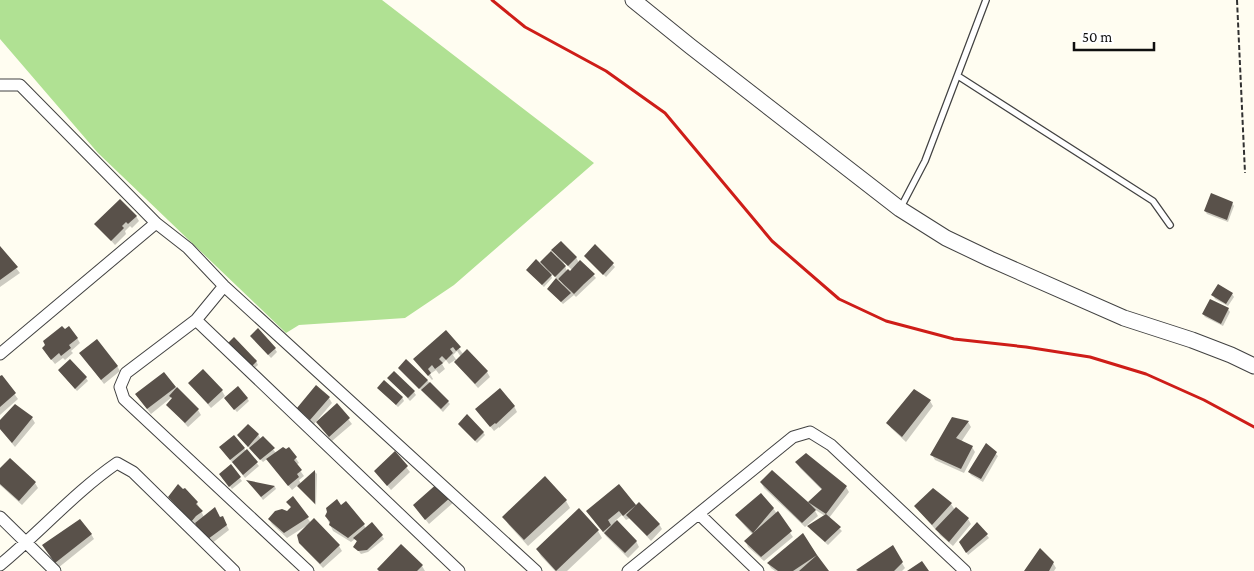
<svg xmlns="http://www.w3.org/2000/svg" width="1254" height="571" font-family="'Crimson Pro',serif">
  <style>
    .forest { fill: #b0e193 }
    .shadow { fill: #0003; fill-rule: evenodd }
    .building { fill: #59514a }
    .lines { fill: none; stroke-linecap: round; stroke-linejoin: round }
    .service-casing { stroke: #424242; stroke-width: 8 }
    .minor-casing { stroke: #424242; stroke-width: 13 }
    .tertiary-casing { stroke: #424242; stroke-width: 17 }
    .path { stroke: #313131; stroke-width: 2; stroke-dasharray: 5 2.5; stroke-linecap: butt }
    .service { stroke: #fff; stroke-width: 5.5 }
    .minor { stroke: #fff; stroke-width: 11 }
    .tertiary { stroke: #fff; stroke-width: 15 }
    .rail { stroke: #ce1d18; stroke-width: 3 }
  </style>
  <rect width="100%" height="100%" fill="#fffdf1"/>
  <path class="forest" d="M0,0H382L594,163L454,285L405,318L299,325L286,333L98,153L0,39Z"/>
  <path class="shadow" d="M1232,203L1234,206L1228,222L1207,214L1205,211Z
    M136,216L139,221L132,228L130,226L125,231L126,234L115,245L96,224Z
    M595,246L615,267L606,277L585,256Z
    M0,248L20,273L0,287Z
    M553,250L576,257L579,263L580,261L596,278L576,297L574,295L563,304L548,289L557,279L549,270L552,278L544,287L530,273L547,270L542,262L558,258ZM563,261L572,270L570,272L567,271ZM559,278L565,288L556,280Z
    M1232,294L1234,297L1228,306L1215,299L1213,295Z
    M1228,309L1230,312L1223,326L1205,317L1203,314Z
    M446,332L464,355L487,372L490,377L478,388L459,367L455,360L449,364L446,360L442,364L445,369L439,374L436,370L430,374L433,379L432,380L418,364ZM457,351L461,357L457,361L453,355Z
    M77,338L80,343L71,351L73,353L65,360L63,358L55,364L46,353L47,345Z
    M254,339L275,349L277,352L271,358Z
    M230,349L256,361L258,365L251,371Z
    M84,358L117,366L120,371L104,384Z
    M399,368L427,380L450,404L443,412Z
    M59,371L86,378L88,381L77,391Z
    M2,377L18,399L0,415V378Z
    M389,378L414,392L416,395L410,401Z
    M189,383L222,391L225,396L211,408Z
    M175,387L198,410L201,415L188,427L168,405L173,400L172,397L151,414L140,400Z
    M378,388L402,397L404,401L398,407Z
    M247,398L249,401L237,412L225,399Z
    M329,398L332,403L314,424L301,413L298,408Z
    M930,401L933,406L906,442L891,428L888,423Z
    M337,405L352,424L332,441L317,423Z
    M514,406L517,412L499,428V427L494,431L480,414Z
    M32,418L35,423L15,447L0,429V422Z
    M953,418L968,422L971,427L961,442L972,447L975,452L964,473L935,460L932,455Z
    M461,427L483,432L485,435L477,443Z
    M258,434L261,440L263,437L276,453L289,448L299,463L296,465L304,476L299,480L301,484L315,472L317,474L316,505L298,485L292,490L267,459L263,462L238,436Z
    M234,437L259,466L245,478L223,451Z
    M986,445L998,456L983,482L971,475L969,472Z
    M395,453L410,472L391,490L375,471Z
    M10,460L35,483L38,488L22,505L0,485V470Z
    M797,463L846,487L849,492L829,518L842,531L828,545L810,529L825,516L814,509L818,516L805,527L764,488L761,482L808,504L823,491L800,468Z
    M231,466L242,481L232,489L222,478Z
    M249,481L275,487L276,489L263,500Z
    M439,484L454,502L429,524L418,510Z
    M619,486L636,507L659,524L662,529L651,541L630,518L626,520L622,515L615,521L636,541L639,547L628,558L606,536L588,512Z
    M185,489L197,503L204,517L220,519L225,522L229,530L211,544L196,523L194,526L169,497Z
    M933,490L951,504L955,510L956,509L968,519L971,524L953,546L940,535L936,528L935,529L915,506Z
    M293,498L311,523L339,546L342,551L323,568L304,548L301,542L306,526L287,538L272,524L269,519L287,513L292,508L288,502Z
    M566,501L570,508L528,546L508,524L504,517Z
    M773,508L793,537L764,561L748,547L746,542L753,535L736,516Z
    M579,510L598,531L602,538L567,571H555L541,556L537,549Z
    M326,516L364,525L366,529L382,536L384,539L368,552L361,554L355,547L357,542L355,539L351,542L333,531Z
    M977,523L989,538L968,555L961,542Z
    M91,534L94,539L58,568L47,550Z
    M803,535L828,571H775L771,568L768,563Z
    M892,547L905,568L902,571H859Z
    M1053,563L1056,568L1054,571H1025Z
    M422,566L425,571H380Z"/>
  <path class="building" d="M1211,193L1233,202L1227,220L1204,211Z
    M120,199L137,216L128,224L126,222L122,226L124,228L111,241L94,224Z
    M561,241L577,257L568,266L551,250Z
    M595,244L614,263L603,275L584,256Z
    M0,246L18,267L0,280Z
    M551,251L566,266L555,277L540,262Z
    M536,259L552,275L542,285L526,270Z
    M580,260L595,274L584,284L576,276L584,284L574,294L558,279L568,269L570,271Z
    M556,278L571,293L561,302L547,289Z
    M1218,284L1233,293L1226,304L1211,295Z
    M1210,299L1229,308L1221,324L1202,314Z
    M62,326L65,329L69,326L78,338L69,345L71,348L61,356L59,353L51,360L42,348L45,345L43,341Z
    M258,328L276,348L268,355L250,336Z
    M446,330L461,347L456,351L453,347L450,349L453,353L446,360L442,356L439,359L443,363L435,369L432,365L428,369L431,373L428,376L413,359Z
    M234,337L257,361L249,369L226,345Z
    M97,339L118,366L101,380L79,353Z
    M467,349L488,371L475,384L454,362Z
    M70,359L87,377L75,389L58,370Z
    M406,359L428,380L419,389L398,368Z
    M203,369L223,390L208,404L188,383Z
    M394,371L415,391L408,398L387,378Z
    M164,372L176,387L147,409L135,394Z
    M2,375L16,393L0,407V376Z
    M384,380L403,397L396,405L377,388Z
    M430,382L449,401L441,409L421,390Z
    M316,385L330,397L310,420L297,408Z
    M238,386L248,398L234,410L224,398Z
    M177,387L199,409L185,423L166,405L172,398L169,396Z
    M500,388L515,406L496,424L495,423L490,427L475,409Z
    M914,389L931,400L902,437L886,423Z
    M337,403L350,418L329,437L316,422Z
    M15,404L33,417L12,443L0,429V420Z
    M467,414L484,432L475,441L458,424Z
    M952,417L969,421L956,438L973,446L961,469L930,455Z
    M248,424L259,434L248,447L237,435Z
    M234,435L245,448L230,460L219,447Z
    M263,436L275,448L260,460L249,448Z
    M986,443L997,452L981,479L968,472Z
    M283,447L286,449L289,447L297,457L294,460L302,470L297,474L299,477L288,486L266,459Z
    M247,449L258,462L243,475L232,462Z
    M395,451L408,466L387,486L374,471Z
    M806,453L847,486L826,514L841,527L825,542L807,526L826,514L808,502L816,510L802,523L760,482L772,470L808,502L822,489L795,462Z
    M10,458L36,482L19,501L0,484V468Z
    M231,464L241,477L229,487L219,474Z
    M315,470V504L297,486Z
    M545,476L567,500L524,540L502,517Z
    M246,480L275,486L261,497Z
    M439,482L452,496L425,520L413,505Z
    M178,484L183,489L185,488L198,502L196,504L203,511L196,516L191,522L168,497Z
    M619,484L636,505L623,516L619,511L608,520L611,525L603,532L586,511Z
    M933,488L952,503L932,525L914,506Z
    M761,493L774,508L753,533L735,515Z
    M293,496L309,517L284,533L268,519L275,511L282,509L287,511L291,507L286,502Z
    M337,499L341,505L346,501L365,524L348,538L329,525L330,522L325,516L327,512L326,508Z
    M639,502L660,524L647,536L626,515Z
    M215,507L220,517L223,516L227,525L208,539L200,533L195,523Z
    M956,507L969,518L949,542L935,529Z
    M579,508L599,530L556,571L536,549Z
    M778,511L792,531L761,557L744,541Z
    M314,518L340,545L320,564L299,543L297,535Z
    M80,519L92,534L55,563L42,545Z
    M617,520L637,541L625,553L604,533Z
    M372,522L383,535L367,550L358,551L353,547L357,541L353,538Z
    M977,522L988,534L966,553L959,542Z
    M803,533L817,555L793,571H778L767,563Z
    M401,544L423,565L417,571H379L377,569Z
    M893,545L903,562L894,571H858L856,570Z
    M1040,548L1054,562L1049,571H1024Z
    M817,555L829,571H799Z
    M922,561L929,571H907Z"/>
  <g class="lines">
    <g class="service-casing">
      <path id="service" d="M958,76L1153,201L1170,225
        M901,207L925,161L986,0"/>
    </g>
    <g class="minor-casing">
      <path id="minor" d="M0,85H20L156,223
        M224,286L196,320L126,373L120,387L124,399L308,571
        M196,320L459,571
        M0,354L156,223L188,248L224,286L536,571
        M699,514L758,571
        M0,517L55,571
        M0,565C40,532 75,492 117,463L133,472L234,571
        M628,571L793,437L810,432L831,445L965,571"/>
    </g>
    <g class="tertiary-casing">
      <path id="tertiary" d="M633,0L690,46L900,209L946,238L990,259L1124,318L1192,340L1231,355L1254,366"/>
    </g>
    <path class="path" d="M1237,0L1245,173"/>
    <use href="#service" class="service"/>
    <use href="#minor" class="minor"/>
    <use href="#tertiary" class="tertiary"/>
    <path class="rail" d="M492,0L525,27L606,71L665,113L772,241L839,299L886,321L954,339L1026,347L1090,357L1146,374L1204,400L1254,427"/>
  </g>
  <path d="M1074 42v8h80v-8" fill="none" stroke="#0f0f0f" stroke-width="2.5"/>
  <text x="1082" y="42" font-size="15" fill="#0f0f0f" stroke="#ffffff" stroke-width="4" paint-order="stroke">50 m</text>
</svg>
